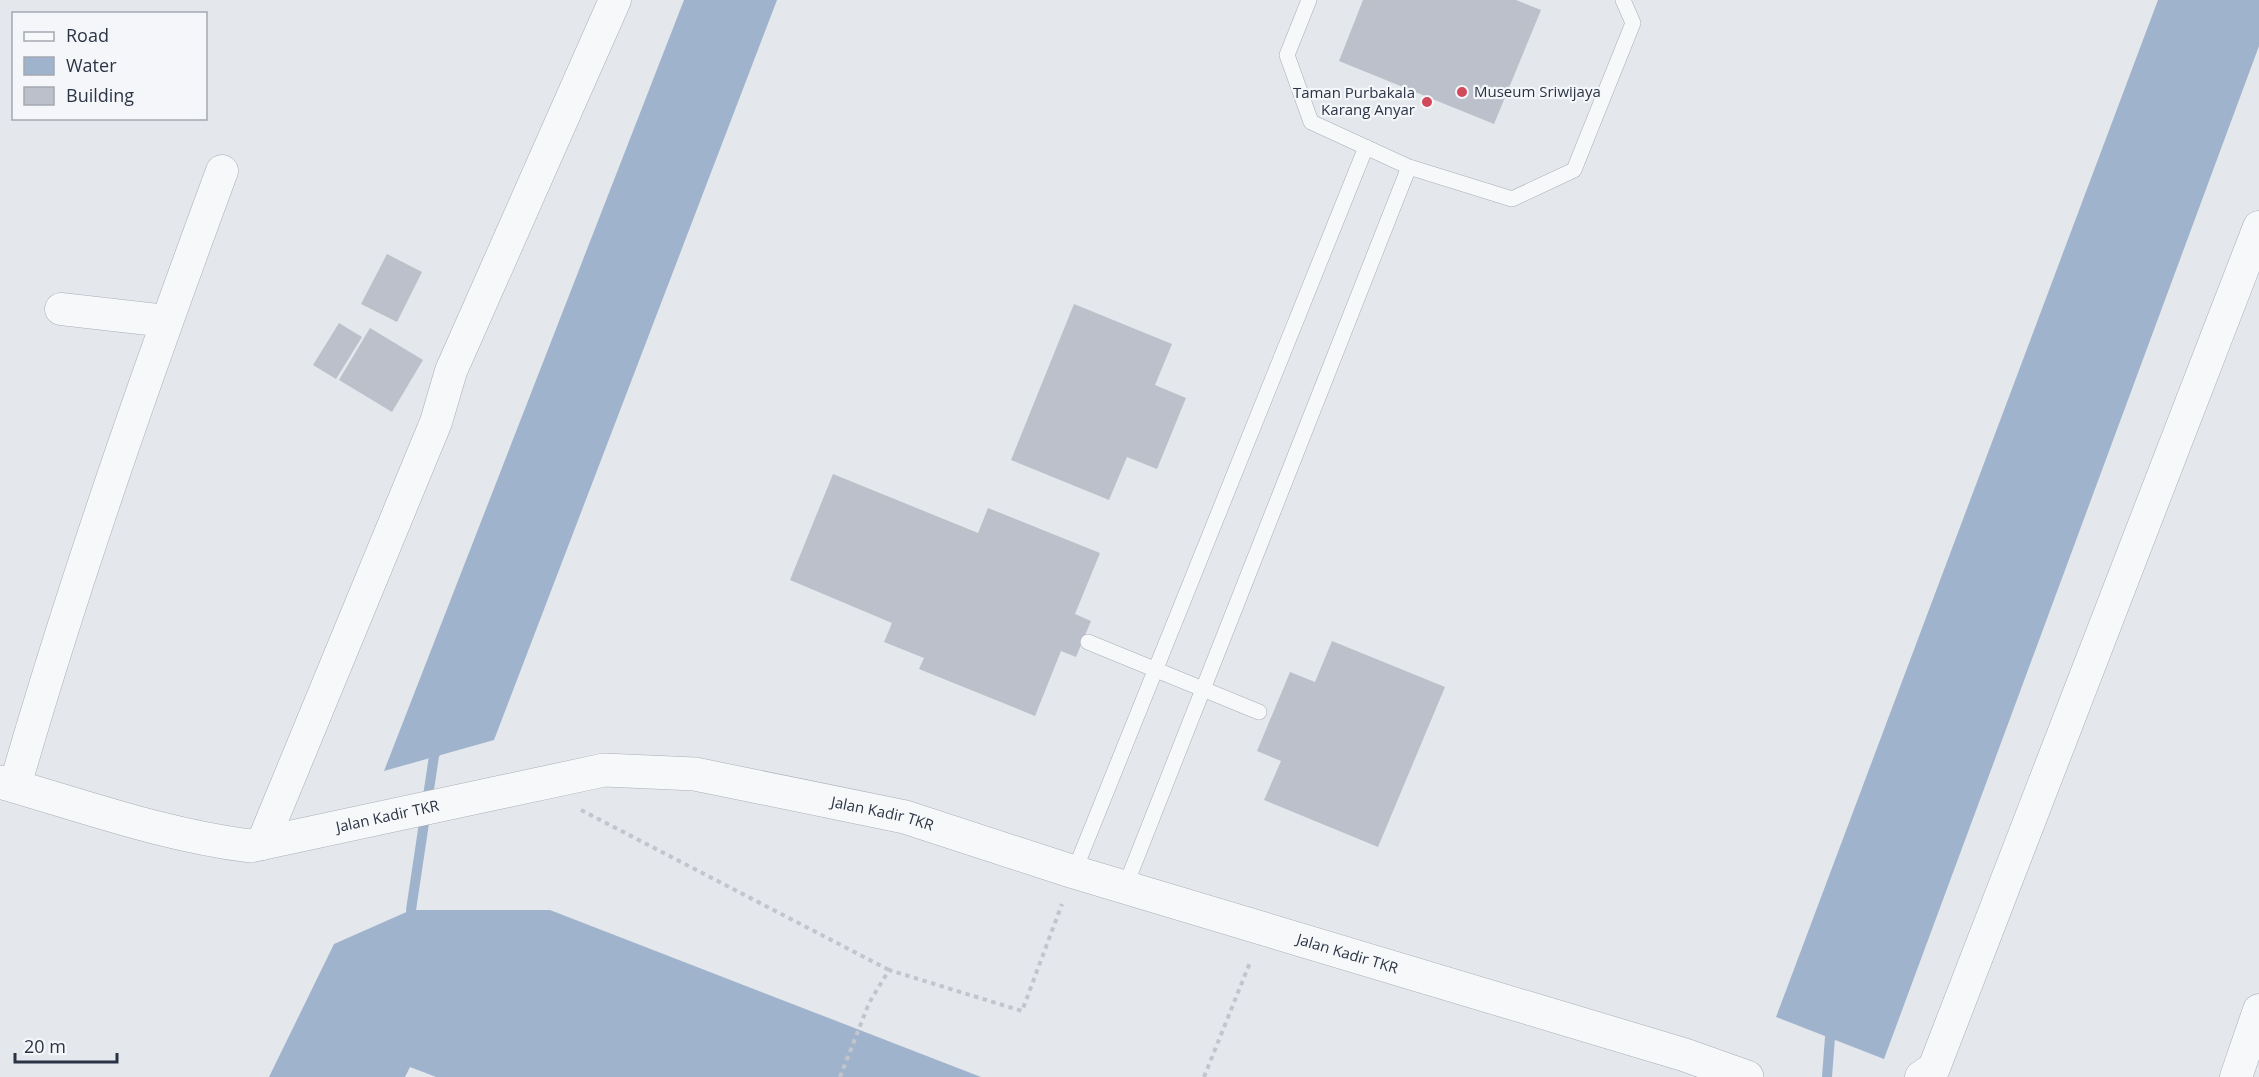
<svg xmlns="http://www.w3.org/2000/svg" width="2259" height="1077" font-family="'Open Sans',sans-serif">
  <style>
    .water { fill: #9fb4cc }
    .lines { fill: none; stroke-linecap: round; stroke-linejoin: round }
    .stream { stroke: #9fb4cc; stroke-width: 10 }
    .building { fill: #bbc0ca }
    .service-casing { stroke: #a9aeb7; stroke-width: 16 }
    .minor-casing { stroke: #a9aeb7; stroke-width: 33 }
    .tertiary-casing { stroke: #a9aeb7; stroke-width: 34 }
    .path { stroke: #c2c5cb; stroke-width: 4; stroke-dasharray: 4.5 4.5; stroke-linecap: butt }
    .service { stroke: #f7f8fa; stroke-width: 15 }
    .minor { stroke: #f7f8fa; stroke-width: 32 }
    .tertiary { stroke: #f7f8fa; stroke-width: 33 }
    .poi-dot { fill: #d1495b; stroke: #f4f6f9; stroke-width: 2 }
    .labels { text-anchor: middle; stroke-width: 4.5; stroke-linejoin: round; paint-order: stroke }
    .poi-label { font-size: 15px; fill: #2b3445; stroke: #f4f6f9; text-anchor: start }
    .street-label { font-size: 15px; fill: #2b3445; stroke: #f4f6f9 }
  </style>
  <rect width="100%" height="100%" fill="#e4e7ec"/>
  <path class="water" d="M684,0H777L494,740L384,771Z
    M2158,0H2259V46L1884,1059L1776,1017Z
    M411,910H550L981,1077H436L410,1067L405,1077H269L334,944Z"/>
  <g class="lines">
    <path class="stream" d="M411,910L434,756L439,744
      M1827,1077L1831,1024"/>
  </g>
  <path class="building" d="M1363,0H1516L1541,10L1494,124L1339,61Z
    M387,254L422,272L397,322L361,304Z
    M1074,304L1172,344L1155,385L1186,398L1157,469L1127,457L1109,500L1011,460Z
    M339,323L362,337L336,379L313,365Z
    M370,328L423,360L392,412L339,380Z
    M833,474L978,533L988,508L1100,553L1075,614L1091,621L1076,657L1061,651L1035,716L919,669L924,658L884,642L892,623L790,580Z
    M1332,641L1445,687L1378,847L1264,800L1281,761L1257,751L1290,672L1315,682Z"/>
  <g class="lines">
    <g class="service-casing">
      <path id="service" d="M1409,167L1512,199L1574,170L1633,23L1623,0
        M1088,642L1259,712
        M1074,872L1366,147
        M1125,887L1409,167L1311,122L1287,55L1309,0"/>
    </g>
    <g class="minor-casing">
      <path id="minor" d="M61,309L166,321
        M15,786C75,578 147,374 222,171
        M262,844L436,422L451,371L615,0
        M1921,1077L1934,1068L2259,227
        M2236,1077L2259,1010"/>
    </g>
    <g class="tertiary-casing">
      <g id="tertiary">
        <path id="s1" d="M0,782C84,806 163,835 250,846L604,770L695,774L905,817L1074,872L1685,1055L1747,1077"/>
      </g>
    </g>
    <path class="path" d="M581,810L889,970
      M840,1077L869,1003L889,970L1022,1011L1062,904
      M1204,1077L1251,960"/>
    <use href="#service" class="service"/>
    <use href="#minor" class="minor"/>
    <use href="#tertiary" class="tertiary"/>
  </g>
  <g class="poi-dot">
    <circle cx="1462" cy="92" r="6"/>
    <circle cx="1427" cy="102" r="6"/>
  </g>
  <g class="labels">
    <g class="poi-label">
      <text x="1474" y="97">Museum Sriwijaya</text>
      <text x="1415" y="98" text-anchor="end">Taman Purbakala<tspan x="1415" dy="17">Karang Anyar</tspan></text>
    </g>
    <g class="street-label">
      <text dy="5" stroke="none"><textPath href="#s1" startOffset="903">Jalan Kadir TKR</textPath></text>
      <text dy="5" stroke="none"><textPath href="#s1" startOffset="399">Jalan Kadir TKR</textPath></text>
      <text dy="5" stroke="none"><textPath href="#s1" startOffset="1389">Jalan Kadir TKR</textPath></text>
    </g>
  </g>
  <rect x="12" y="12" width="195" height="108" fill="#f4f6f9" stroke="#a4a8b1" stroke-width="1.5"/>
  <rect x="24" y="32" width="30" height="9" fill="#f7f8fa" stroke="#a4a8b1" stroke-width="1.5"/>
  <text x="66" y="42" font-size="18" fill="#2b3445">Road</text>
  <rect x="24" y="57" width="30" height="18" fill="#9fb4cc" stroke="#a4a8b1" stroke-width="1.5"/>
  <text x="66" y="72" font-size="18" fill="#2b3445">Water</text>
  <rect x="24" y="87" width="30" height="18" fill="#bbc0ca" stroke="#a4a8b1" stroke-width="1.5"/>
  <text x="66" y="102" font-size="18" fill="#2b3445">Building</text>
  <path d="M15 1053v9h102v-9" fill="none" stroke="#2b3445" stroke-width="3"/>
  <text x="24" y="1053" font-size="18" fill="#2b3445" stroke="#f4f6f9" stroke-width="4.5" paint-order="stroke">20 m</text>
</svg>
